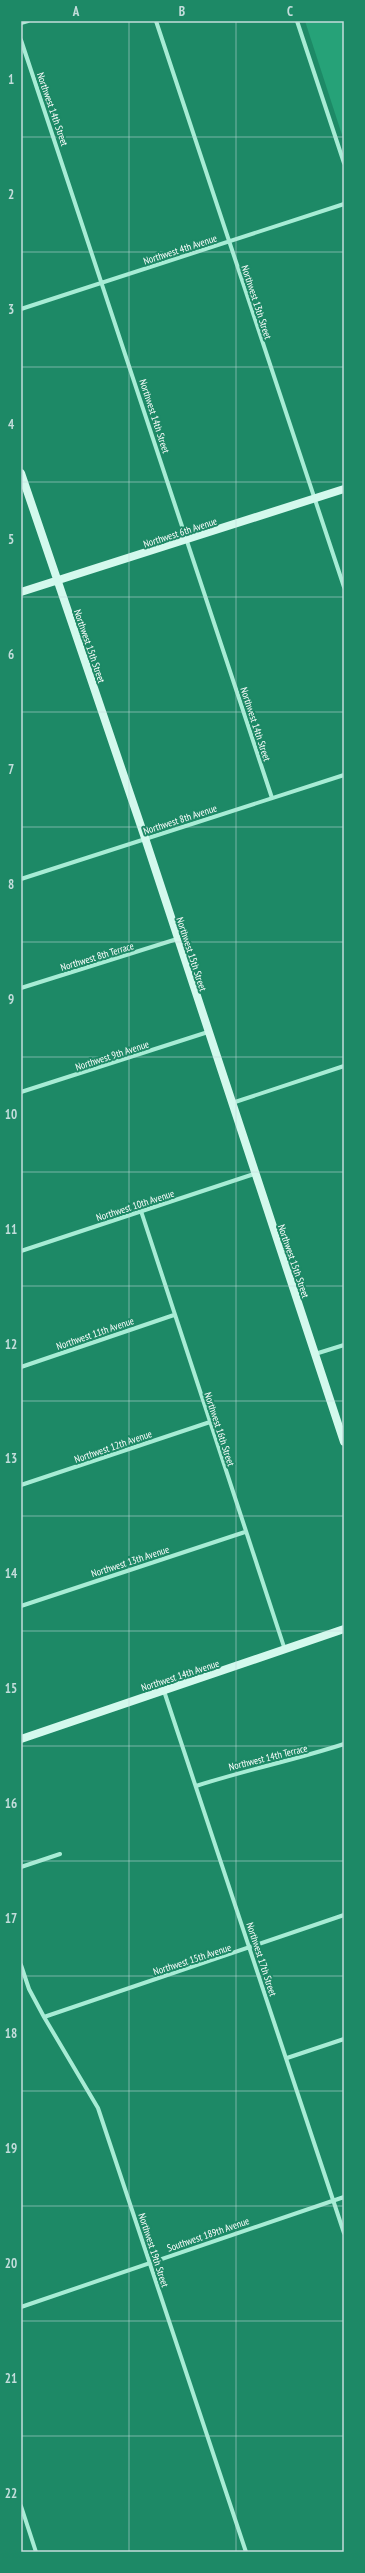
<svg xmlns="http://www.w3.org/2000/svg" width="365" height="2573" font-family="'PT Sans Narrow',sans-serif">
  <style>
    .green { fill: #26a278 }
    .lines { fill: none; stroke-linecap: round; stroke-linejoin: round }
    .street { stroke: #a7ecd5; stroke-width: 4 }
    .secondary { stroke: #d3f9ed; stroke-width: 8 }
    .grid { fill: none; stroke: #c3dddb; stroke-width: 1; stroke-opacity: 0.55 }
    .labels { text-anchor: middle; stroke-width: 4; stroke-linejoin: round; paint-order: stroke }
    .street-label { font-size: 10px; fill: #fff; stroke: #1d8966 }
    .neatline { fill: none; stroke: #c3dddb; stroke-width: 1.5 }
    .grid-label { font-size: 13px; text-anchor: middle; font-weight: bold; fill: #c3dddb }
  </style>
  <rect width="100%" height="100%" fill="#1d8966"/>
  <path class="green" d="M305,21H344V141Z"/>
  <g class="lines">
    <path class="street" d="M156,21L344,587
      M297,21L344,163
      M21,23L28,21
      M21,40L272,798
      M21,309L344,204
      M21,879L344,775
      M21,988L177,939
      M21,1092L208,1032
      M232,1103L344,1066
      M141,1211L285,1650
      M21,1251L254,1174
      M315,1354L344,1345
      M21,1367L174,1315
      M21,1485L210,1422
      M21,1606L245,1532
      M164,1691L344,2233
      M196,1786C245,1770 295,1760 344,1744
      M21,1867L60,1854
      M21,1965L29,1989L44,2017L98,2108L246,2552
      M44,2017L344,1915
      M287,2058L344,2039
      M21,2307L344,2197
      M21,2506L36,2552"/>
    <path class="secondary" d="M21,473L145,838L344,1442
      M21,592L344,489
      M21,1739L344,1629"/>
  </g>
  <path class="grid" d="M129,21V2552M236,21V2552M21,137H344M21,252H344M21,367H344M21,482H344M21,597H344M21,712H344M21,827H344M21,942H344M21,1057H344M21,1172H344M21,1286H344M21,1401H344M21,1516H344M21,1631H344M21,1746H344M21,1861H344M21,1976H344M21,2091H344M21,2206H344M21,2321H344M21,2436H344"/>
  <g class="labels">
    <g class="street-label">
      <text transform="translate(53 109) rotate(71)" y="4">Northwest 14th Street</text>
      <text transform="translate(180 249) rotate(-18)" y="4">Northwest 4th Avenue</text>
      <text transform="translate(257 302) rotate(72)" y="4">Northwest 13th Street</text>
      <text transform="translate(155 416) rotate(72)" y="4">Northwest 14th Street</text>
      <text transform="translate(180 532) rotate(-18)" y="4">Northwest 6th Avenue</text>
      <text transform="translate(90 646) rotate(71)" y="4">Northwest 15th Street</text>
      <text transform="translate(256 724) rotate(72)" y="4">Northwest 14th Street</text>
      <text transform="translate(180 819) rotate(-18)" y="4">Northwest 8th Avenue</text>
      <text transform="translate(192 954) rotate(72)" y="4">Northwest 15th Street</text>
      <text transform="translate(97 956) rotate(-17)" y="4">Northwest 8th Terrace</text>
      <text transform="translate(112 1055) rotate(-18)" y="4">Northwest 9th Avenue</text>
      <text transform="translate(135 1205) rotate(-18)" y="4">Northwest 10th Avenue</text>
      <text transform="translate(294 1261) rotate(71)" y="4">Northwest 15th Street</text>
      <text transform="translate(95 1333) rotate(-19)" y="4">Northwest 11th Avenue</text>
      <text transform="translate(220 1429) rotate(72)" y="4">Northwest 16th Street</text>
      <text transform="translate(113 1446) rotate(-19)" y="4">Northwest 12th Avenue</text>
      <text transform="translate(130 1561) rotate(-18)" y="4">Northwest 13th Avenue</text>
      <text transform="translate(180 1675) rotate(-18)" y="4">Northwest 14th Avenue</text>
      <text transform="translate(268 1757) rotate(-14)" y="4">Northwest 14th Terrace</text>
      <text transform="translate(192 1959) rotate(-18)" y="4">Northwest 15th Avenue</text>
      <text transform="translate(262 1959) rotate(72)" y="4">Northwest 17th Street</text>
      <text transform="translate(208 2234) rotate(-19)" y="4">Southwest 189th Avenue</text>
      <text transform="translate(154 2250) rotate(72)" y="4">Northwest 19th Street</text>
    </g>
  </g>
  <rect width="365" height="2573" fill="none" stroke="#1d8966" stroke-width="44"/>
  <rect x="22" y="22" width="321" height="2529" class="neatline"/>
  <g class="grid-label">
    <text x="76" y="16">A</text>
    <text x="182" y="16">B</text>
    <text x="290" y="16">C</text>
    <text x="11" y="84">1</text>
    <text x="11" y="199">2</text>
    <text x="11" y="314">3</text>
    <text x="11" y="429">4</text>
    <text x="11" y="544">5</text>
    <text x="11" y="659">6</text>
    <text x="11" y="774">7</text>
    <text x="11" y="889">8</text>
    <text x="11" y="1004">9</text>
    <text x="11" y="1119">10</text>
    <text x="11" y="1234">11</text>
    <text x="11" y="1349">12</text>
    <text x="11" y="1463">13</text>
    <text x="11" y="1578">14</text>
    <text x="11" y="1693">15</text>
    <text x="11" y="1808">16</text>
    <text x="11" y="1923">17</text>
    <text x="11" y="2038">18</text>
    <text x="11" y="2153">19</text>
    <text x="11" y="2268">20</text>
    <text x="11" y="2383">21</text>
    <text x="11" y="2498">22</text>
  </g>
</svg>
